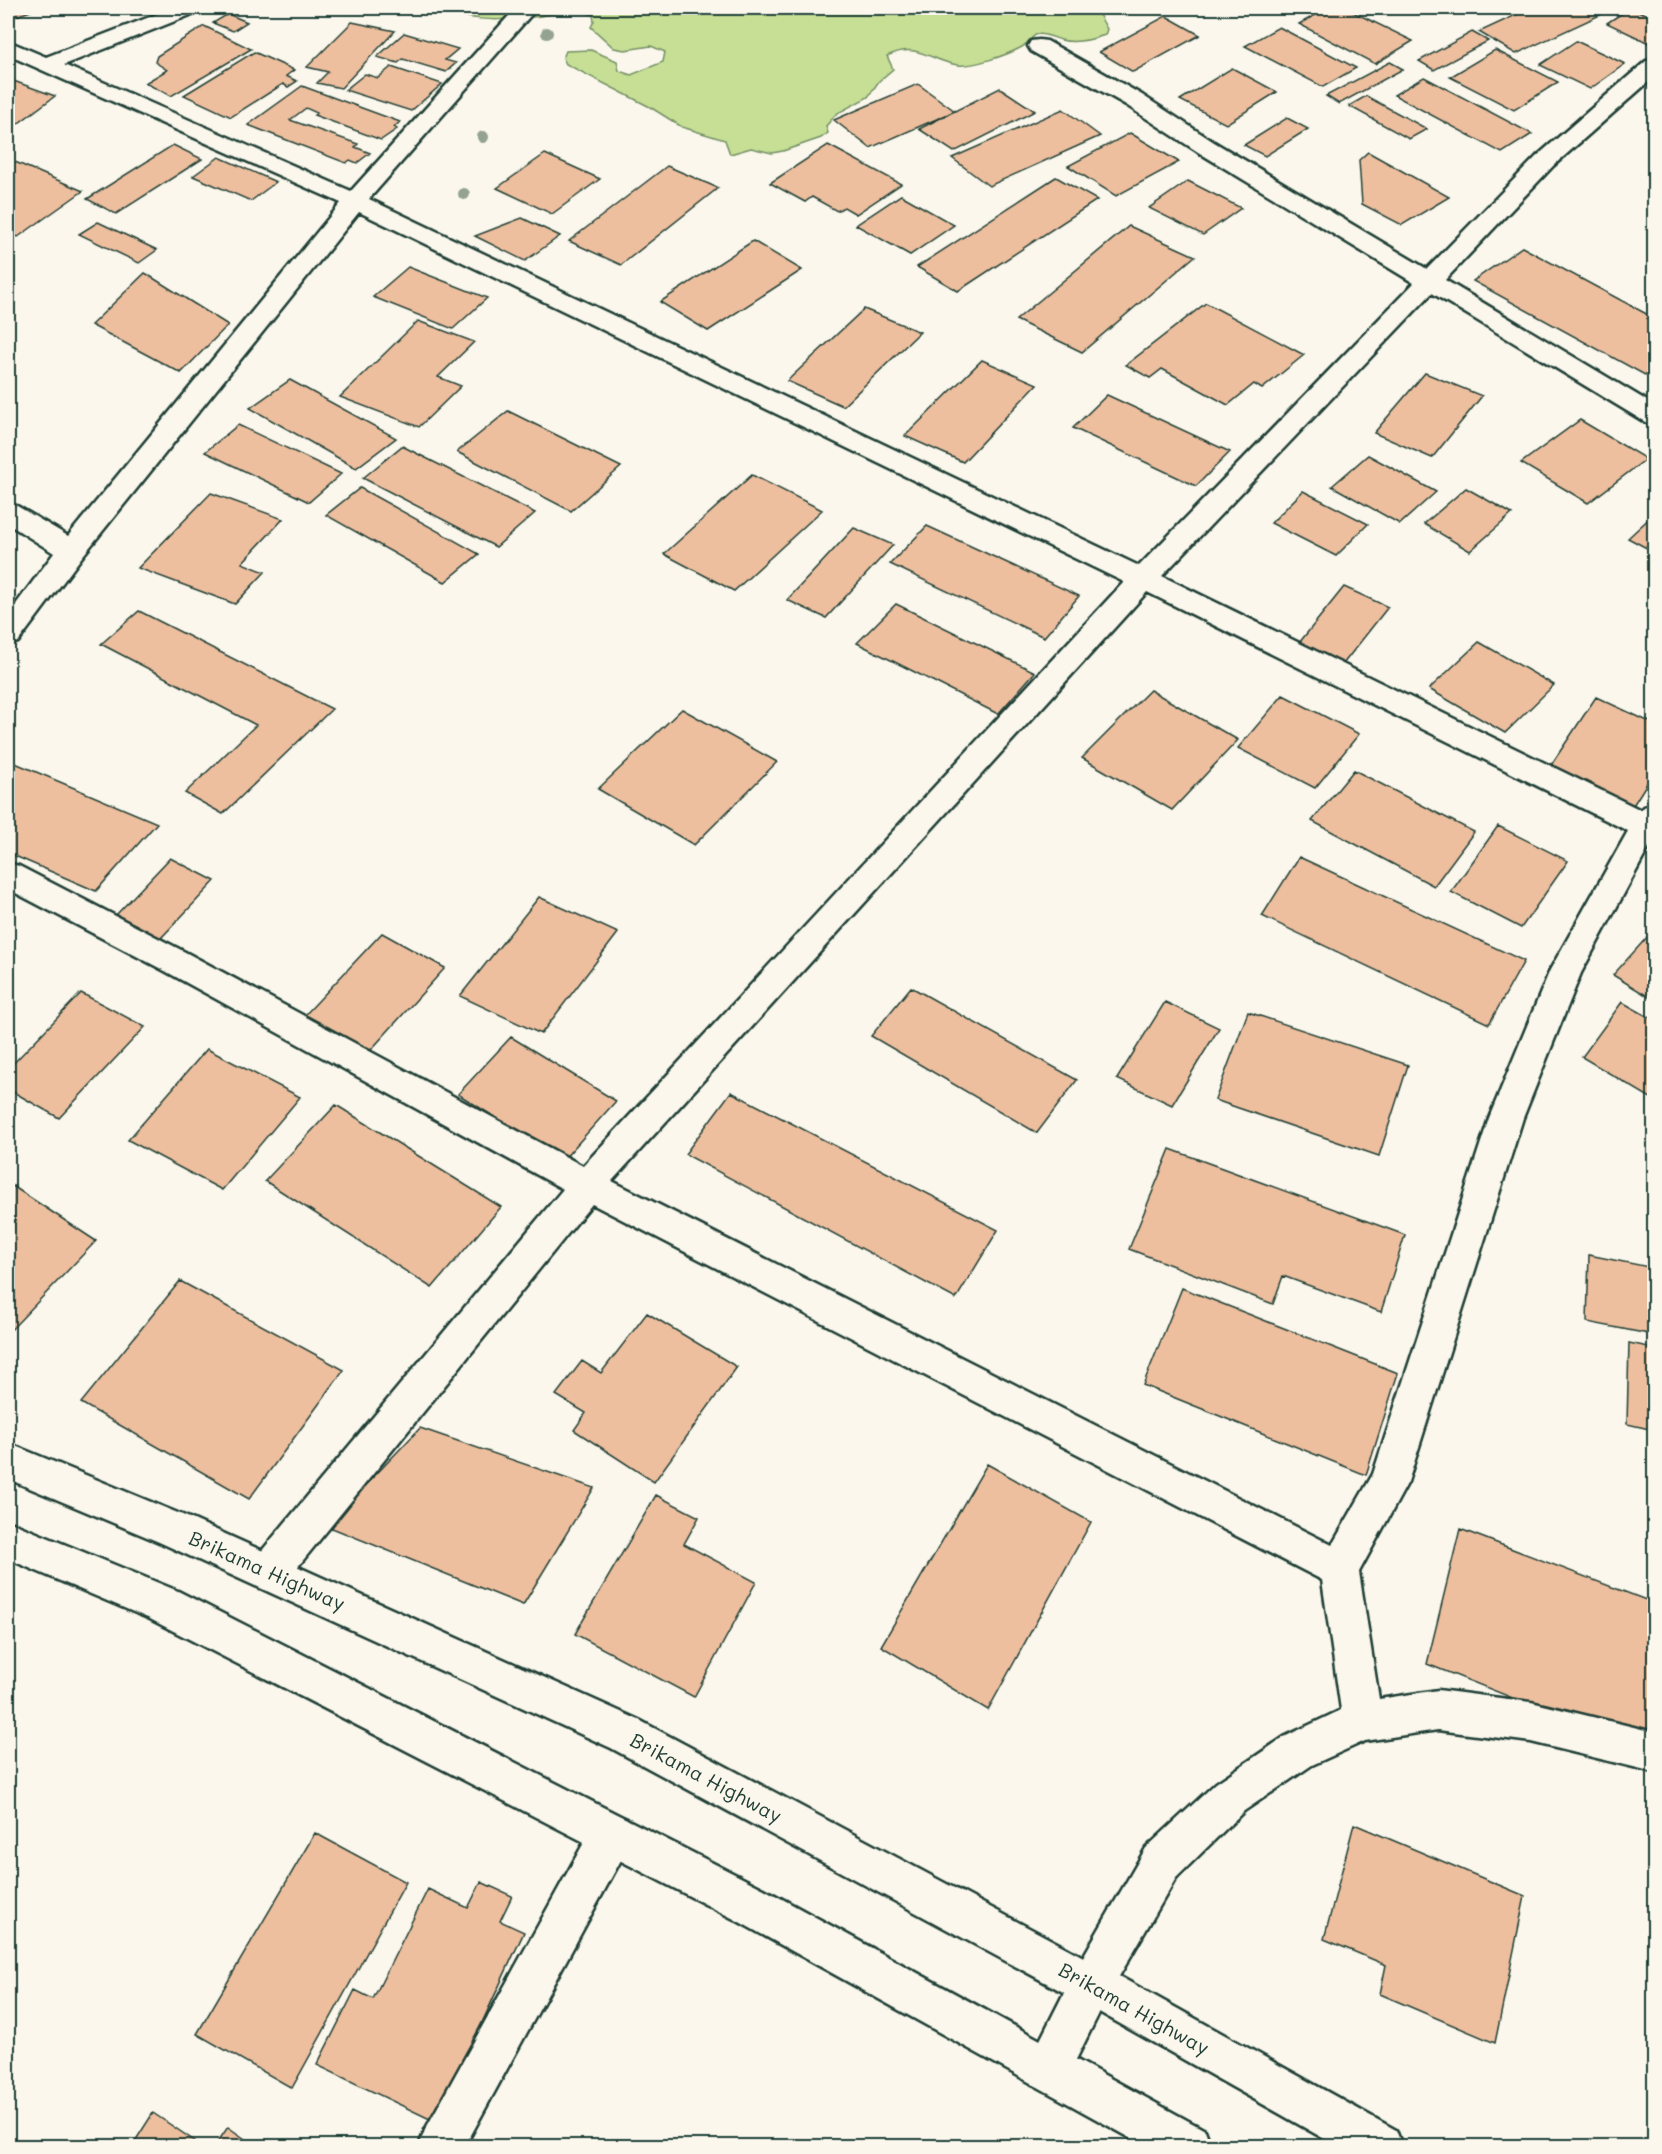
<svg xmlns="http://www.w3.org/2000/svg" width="1662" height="2154" font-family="Mali,sans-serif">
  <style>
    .green { fill: #c6df95; stroke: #728e64; stroke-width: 1.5 }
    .building { fill: #eebf9e; stroke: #1f3d34; stroke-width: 1.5 }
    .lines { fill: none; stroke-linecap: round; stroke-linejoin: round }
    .street-casing { stroke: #1f3d34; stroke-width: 5 }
    .highway-casing { stroke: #1f3d34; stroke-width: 5 }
    .street { fill: #fbf7ec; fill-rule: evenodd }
    .highway { fill: #fbf7ec; fill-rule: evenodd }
    .tree { fill: #94a291 }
    .labels { text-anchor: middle; stroke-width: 6; stroke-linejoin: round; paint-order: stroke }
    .near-street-label { font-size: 20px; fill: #1f3d34; stroke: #fbf7ec }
  </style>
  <rect width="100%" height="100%" fill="#fbf7ec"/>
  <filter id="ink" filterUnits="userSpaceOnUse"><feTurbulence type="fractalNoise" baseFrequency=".0167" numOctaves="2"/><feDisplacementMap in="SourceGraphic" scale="12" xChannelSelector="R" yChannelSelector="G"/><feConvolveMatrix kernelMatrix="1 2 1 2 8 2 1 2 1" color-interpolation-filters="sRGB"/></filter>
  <g filter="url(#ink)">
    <path class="green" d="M447,8H1088L1097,11L1107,29L1105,35C1091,40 1076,44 1061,40C1052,37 1046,34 1037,34C1030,38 1027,45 1020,48C1007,55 972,67 958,65C929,61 918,41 887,56L893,69L879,81L868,97L836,114L826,126L828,133L821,138L783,151L772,153L751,148L730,154L725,140L682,127L650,107L566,64L563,58L566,51L591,50L617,61L619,71L631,75L663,62L665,52L651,46L625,50L614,48L591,27L594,21L593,15C579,9 567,12 552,14C526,19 469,26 447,8Z"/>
    <path class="building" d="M8,8H39L8,19Z
      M1328,8H1345L1413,41L1375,64L1299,24Z
      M1531,8H1611L1613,9L1516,54L1479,32Z
      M1630,8L1654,17V39L1649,43L1607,23Z
      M228,14L247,22L233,31L213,23Z
      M1166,16L1200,35L1133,72L1099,52Z
      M352,22L395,31L341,88L317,83L328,72L307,67Z
      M204,26L251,49L171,96L145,83L167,70L155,62L157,56Z
      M1279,27L1356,68L1323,87L1245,46Z
      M1472,32L1488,41L1434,70L1419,61Z
      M404,33L458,49L445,60L456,63L446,72L403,59L398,63L377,57Z
      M1576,41L1625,64L1590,89L1540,65Z
      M1495,50L1558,82L1514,110L1450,77Z
      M254,52L294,70L286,76L297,81L288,87L283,84L231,117L184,95Z
      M1390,62L1403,69L1339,104L1326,96Z
      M391,67L442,84L411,111L345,90L365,74L378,78Z
      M1232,68L1277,92L1226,124L1180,100Z
      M1424,77L1532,134L1502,153L1394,95Z
      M8,79L55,96L8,131Z
      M918,84L955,111L870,148L834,120Z
      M302,86L400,122L394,127L397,129L381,140L314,115L317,113L306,108L290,120L358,144L355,147L370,153L357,163L350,160L346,163L248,125Z
      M1000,88L1035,111L954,152L919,129Z
      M1366,96L1427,129L1409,139L1349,106Z
      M1063,109L1100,136L989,186L952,158Z
      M1287,118L1308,129L1265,156L1244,145Z
      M1130,133L1179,162L1116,196L1068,166Z
      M173,145L202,159L116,214L87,199Z
      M828,145L901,184L856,214L844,207L837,211L812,197L805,202L770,183Z
      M1368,152L1449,197L1402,225L1362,204L1359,160Z
      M545,154L600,179L552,214L497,188Z
      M219,157L276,182L251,201L193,176Z
      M8,159L83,191L18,237L8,232Z
      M667,166L718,188L621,265L569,241Z
      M1056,177L1097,200L958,291L917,267Z
      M1188,181L1241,208L1203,235L1149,208Z
      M901,195L954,225L910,255L856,225Z
      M522,218L560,236L525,261L475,236Z
      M98,222L157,250L139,263L79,234Z
      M1129,226L1195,256L1082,352L1016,320Z
      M753,241L802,270L708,331L660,302Z
      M1522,247L1654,318V380L1473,281Z
      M408,267L487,298L453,329L373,297Z
      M145,273L228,325L181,373L91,325Z
      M1206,303L1304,355L1262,389L1254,384L1228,405L1162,369L1150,378L1126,365Z
      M864,309L920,332L843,406L787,381Z
      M418,321L474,342L438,377L461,386L419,427L340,397Z
      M982,360L1037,384L963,462L905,436Z
      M1425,373L1482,396L1432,458L1374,433Z
      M290,380L396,438L356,468L250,408Z
      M1107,395L1230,452L1196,486L1073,428Z
      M508,411L621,467L571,511L457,452Z
      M1580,420L1646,459L1588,503L1521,463Z
      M238,425L341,474L309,502L205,452Z
      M402,446L535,513L496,547L363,478Z
      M1368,455L1436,492L1400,524L1332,486Z
      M752,475L822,510L734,591L664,554Z
      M360,488L479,554L445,582L326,515Z
      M1466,488L1512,514L1470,551L1424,524Z
      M1303,491L1368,524L1336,556L1271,523Z
      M211,493L283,519L242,563L265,572L235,604L138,568Z
      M1654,514V552L1628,538Z
      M927,526L1079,596L1044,637L890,564Z
      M854,528L893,545L826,618L787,600Z
      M1344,587L1388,607L1343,664L1299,643Z
      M896,604L1035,672L998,714L857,643Z
      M139,611L332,709L223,814L185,793L256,725L101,644Z
      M1479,642L1554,685L1505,733L1429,689Z
      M1150,690L1238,740L1172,810L1082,758Z
      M1283,695L1359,734L1315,788L1238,748Z
      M1596,697L1654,724V772L1632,807L1549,768Z
      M682,709L777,762L694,845L598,789Z
      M8,760L157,823L96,891L8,853Z
      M1354,770L1474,832L1434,886L1312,821Z
      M1498,826L1568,861L1521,928L1451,892Z
      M1299,857L1524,961L1489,1024L1262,916Z
      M170,858L215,881L160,939L115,916Z
      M539,897L618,933L541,1034L460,996Z
      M382,933L445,968L368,1053L304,1016Z
      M1650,934L1654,937V1000L1613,975Z
      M911,987L1077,1080L1037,1133L871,1036Z
      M81,993L145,1027L59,1118L8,1089V1069Z
      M1165,1002L1219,1028L1172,1105L1117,1079Z
      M1622,1002L1654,1020V1100L1582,1057Z
      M1248,1012L1408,1065L1379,1156L1215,1100Z
      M511,1037L616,1101L563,1160L458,1094Z
      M207,1049L300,1097L222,1190L128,1140Z
      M731,1092L998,1230L956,1299L685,1154Z
      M336,1105L501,1207L432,1288L265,1181Z
      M1170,1149L1405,1235L1381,1312L1283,1276L1273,1304L1129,1249Z
      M8,1183L96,1241L8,1333Z
      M1589,1255L1654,1268V1335L1587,1322Z
      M180,1281L344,1370L249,1499L81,1403Z
      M1182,1288L1398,1373L1366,1475L1143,1385Z
      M647,1313L737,1367L654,1482L574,1430L586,1413L556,1395L582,1361L601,1373Z
      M1629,1343L1654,1348V1430L1627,1424Z
      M420,1428L594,1488L523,1605L327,1526Z
      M987,1464L1091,1522L988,1710L881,1646Z
      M656,1495L699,1517L684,1544L756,1582L694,1697L575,1634Z
      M1460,1529L1654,1603V1754L1427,1664Z
      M1354,1824L1525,1896L1495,2043L1380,1994L1386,1965L1324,1939Z
      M315,1833L406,1882L292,2088L197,2034Z
      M481,1882L512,1896L500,1921L524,1932L436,2122L317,2065L355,1990L373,1999L428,1889L468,1908Z
      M153,2113L202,2146H132Z
      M228,2127L255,2146H215Z"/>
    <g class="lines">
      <g class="street-casing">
        <path id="street" d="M173,8H202L198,12L64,65L351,191L516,8H537L369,199L1139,566L1414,283L1198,152L1126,105L1031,51L1028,46L1031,41L1039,40L1047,41L1142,95L1214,142L1427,269L1537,156L1646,61L1654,60V77L1553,166L1445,280L1654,405V424L1645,422L1432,293L1162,576L1641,810L1643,807L1654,804V838L1581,973L1523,1118L1408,1482L1359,1572L1379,1699L1438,1690L1531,1702L1654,1732V1772L1531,1742L1438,1730L1365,1741L1312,1765L1244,1811L1176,1878L1106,1999L1064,2084L1048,2090L1032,2084L1026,2068L1076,1969L1146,1848L1216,1783L1284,1737L1341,1710L1322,1580L592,1204L283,1585L269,1591L255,1585L250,1572L255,1559L563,1189L165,971L8,889V863L19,866L187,953L583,1166L1124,582L359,212L81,558L18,642L8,645V615L54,553L8,524V503L17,506L68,536L341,203L8,55V41L46,57ZM1147,592L1628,831L1550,970L1489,1118L1373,1474L1332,1545L612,1181Z
          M612,1813L627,1819L633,1834L627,1849L465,2146H419L425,2130L597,1819Z"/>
      </g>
      <g class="highway-casing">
        <path id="highway" d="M8,1443L185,1516L639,1720L1106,1969L1396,2130L1402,2146H1337L1076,1999L611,1748L159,1542L8,1479Z
          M8,1521L178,1591L764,1889L1205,2130L1211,2146H1145L734,1919L150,1619L8,1559Z"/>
      </g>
      <use href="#street" class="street"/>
      <use href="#highway" class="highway"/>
    </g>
    <g class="tree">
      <circle cx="547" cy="33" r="6"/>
      <circle cx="483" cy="137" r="6"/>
      <circle cx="464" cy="194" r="6"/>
    </g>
  </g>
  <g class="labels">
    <g class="near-street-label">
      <text transform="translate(267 1571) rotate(24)" y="7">Brikama Highway</text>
      <text transform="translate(706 1778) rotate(28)" y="7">Brikama Highway</text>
      <text transform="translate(1134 2009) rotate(29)" y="7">Brikama Highway</text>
    </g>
  </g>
  <rect width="1662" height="2154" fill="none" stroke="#fbf7ec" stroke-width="30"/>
  <rect x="15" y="15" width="1632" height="2124" fill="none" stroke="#1f3d34" stroke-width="2" filter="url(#ink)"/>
</svg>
